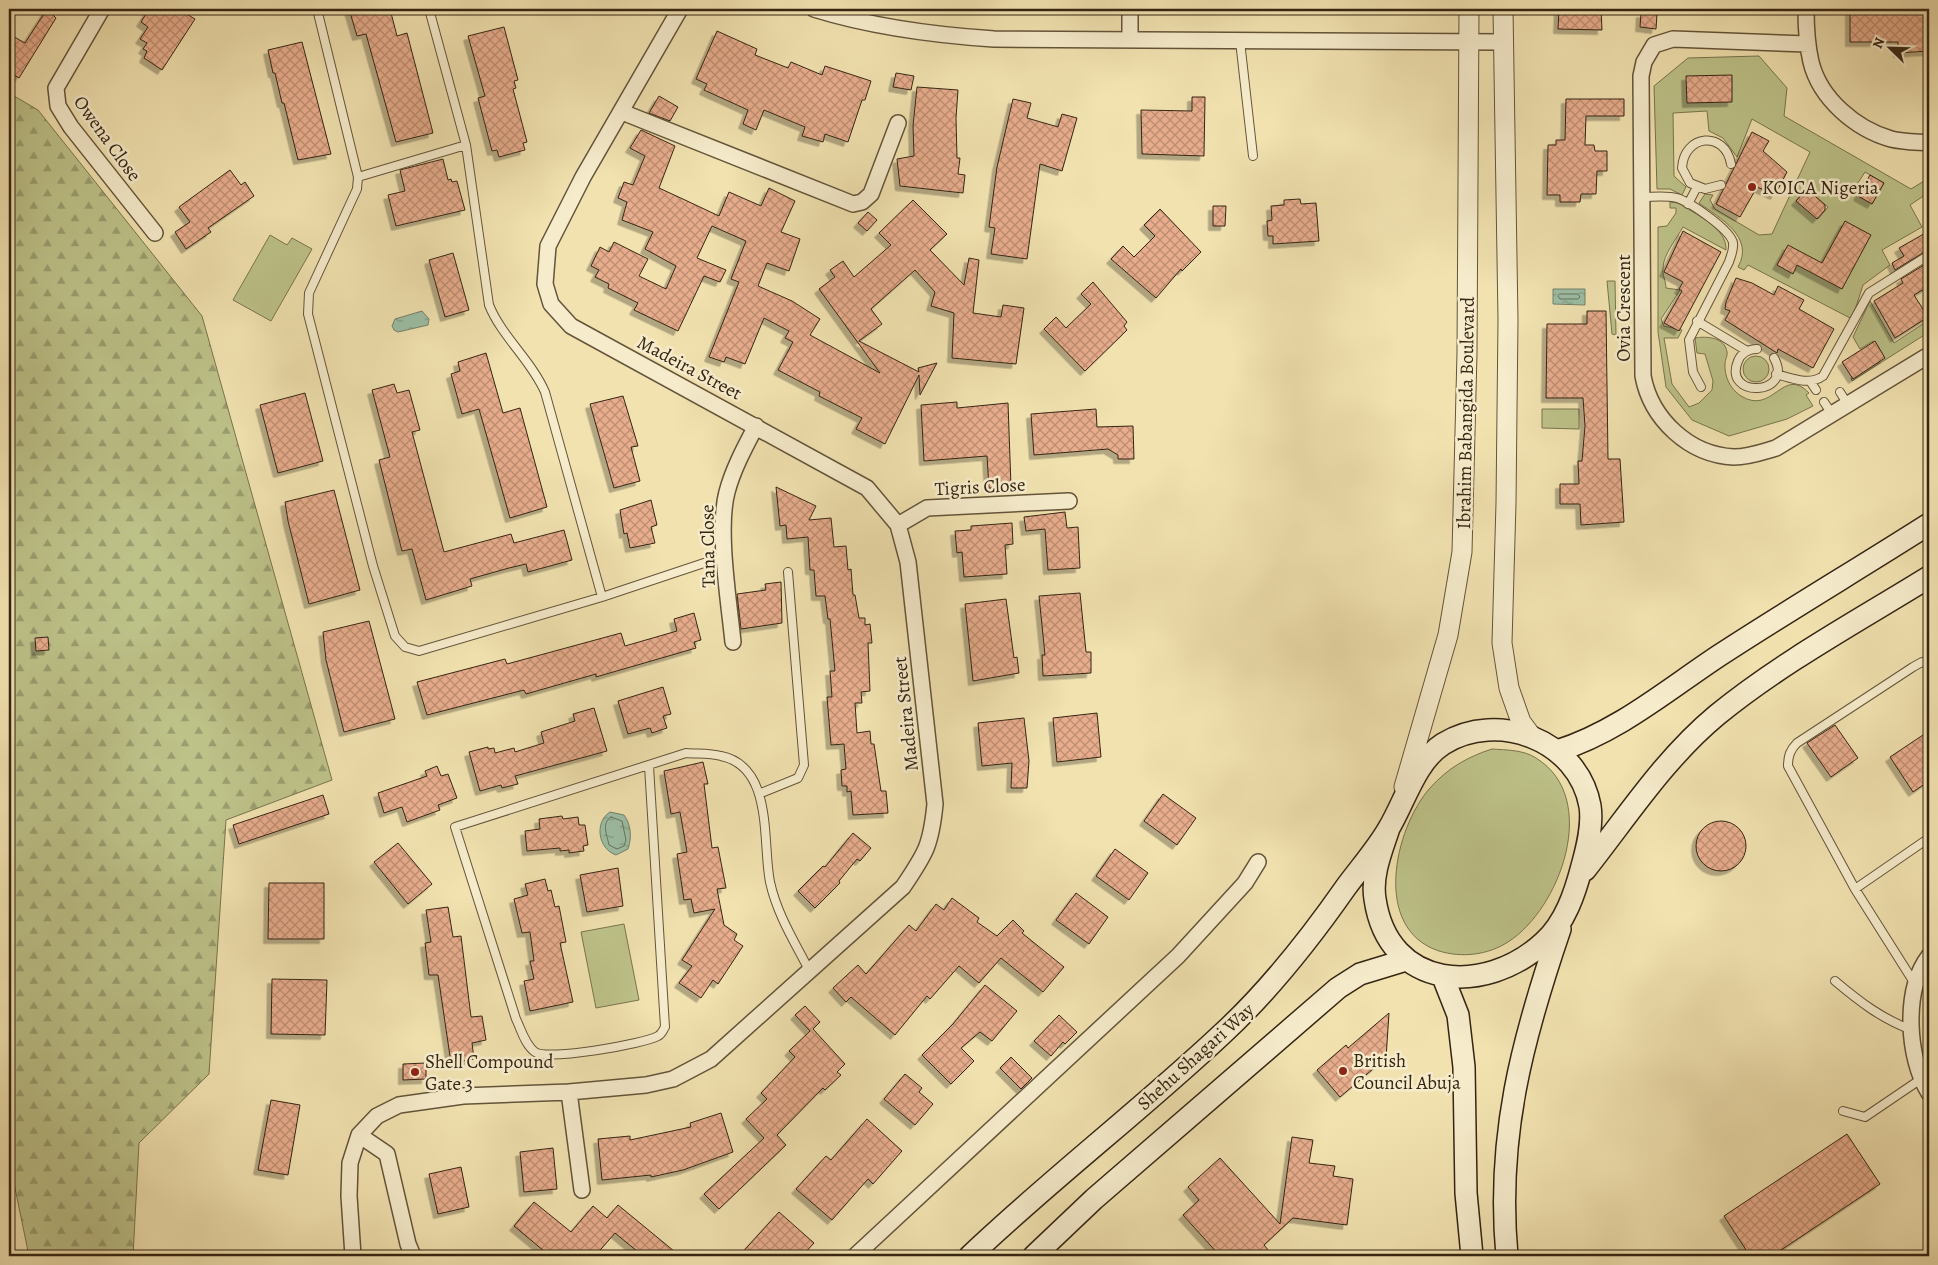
<svg xmlns="http://www.w3.org/2000/svg" width="1938" height="1265" font-family="Alegreya,serif">
  <style>
    .grass { fill: #bdc289; stroke: #79744e; fill-rule: evenodd }
    .forest { fill: url(#forest-firs); stroke: #79744e }
    .water { fill: url(#water-ripples); stroke: #73816b }
    .lines { fill: none; stroke-linecap: round; stroke-linejoin: round }
    .shore { stroke: #68725c; stroke-width: 1 }
    .building { fill: url(#building-cross-hatch); stroke: #352513; filter: url(#shadow) }
    .service-casing { stroke: #64543a; stroke-width: 10 }
    .minor-casing { stroke: #64543a; stroke-width: 18 }
    .tertiary-casing { stroke: #64543a; stroke-width: 21 }
    .secondary-casing { stroke: #352513; stroke-width: 24 }
    .service { stroke: #f6eccc; stroke-width: 8 }
    .minor { stroke: #f6eccc; stroke-width: 15 }
    .tertiary { stroke: #f6eccc; stroke-width: 19 }
    .secondary { stroke: #f6eccc; stroke-width: 21 }
    .poi-dot { fill: #8f2418; stroke: #f6eccc; stroke-width: 2 }
    .labels { text-anchor: middle; stroke-width: 5; stroke-linejoin: round; paint-order: stroke }
    .street-label { font-size: 19px; fill: #352513; stroke: #f6eccc }
    .poi-label { font-size: 19px; fill: #352513; stroke: #f6eccc; text-anchor: start }
  </style>
  <defs>
    <pattern id="forest-firs" width="22" height="20" patternUnits="userSpaceOnUse" patternTransform="scale(1.25)"><rect width="22" height="20" fill="#bdc289"/><path d="M5 1l3.5 6h-7zM16 11l3.5 6h-7z" fill="#9a9d6f"/></pattern>
    <pattern id="water-ripples" width="26" height="14" patternUnits="userSpaceOnUse" patternTransform="scale(1.25)"><rect width="26" height="14" fill="#9cbfa6"/><path d="M2 4q2-2 4 0t4 0M15 11q2-2 4 0t4 0" fill="none" stroke="#809b86"/></pattern>
    <pattern id="building-cross-hatch" width="8" height="8" patternUnits="userSpaceOnUse" patternTransform="scale(1.25)"><rect width="8" height="8" fill="#e8ad8d"/><path d="M0 0l8 8M0 8l8-8" fill="none" stroke="#bd8d72"/></pattern>
    <filter id="shadow"><feDropShadow dx="-4.5" dy="4.5" stdDeviation="0" flood-color="#0004"/></filter>
  </defs>
  <rect width="100%" height="100%" fill="#f1e2b0"/>
  <filter id="stains"><feTurbulence type="fractalNoise" baseFrequency=".004" numOctaves="4"/><feColorMatrix values="0 0 0 0 .2 0 0 0 0 .09 0 0 0 0 .02 0 0 0 .5 -.17"/></filter>
  <radialGradient id="worn" r=".72"><stop offset=".6" stop-color="#630" stop-opacity="0"/><stop offset="1" stop-color="#630" stop-opacity=".3"/></radialGradient>
  <path class="grass" d="M1759,56L1787,88L1784,116L1911,189L1929,178L1928,193L1910,205L1922,227L1882,250L1890,265L1863,285L1852,319L1748,265L1744,270L1738,267C1755,237 1720,218 1699,203L1705,194L1713,195L1710,200L1715,209L1759,235L1772,234L1810,152L1752,119L1737,157L1723,138L1709,131L1707,111L1673,113L1674,176L1686,187L1682,195L1670,189H1657L1654,86L1688,58ZM1865,172L1884,183L1872,204L1852,192ZM1807,189L1828,207L1818,219L1796,201Z
    M1670,202L1678,203C1695,214 1727,227 1726,250L1683,227C1677,238 1663,255 1663,268C1662,275 1666,281 1666,288L1680,290L1661,319L1664,326L1682,330L1678,338H1664L1672,384L1689,407L1699,403L1712,390L1713,381L1705,354L1697,353L1695,338C1706,336 1725,337 1727,352C1728,355 1725,360 1725,363C1724,376 1730,389 1741,396C1773,416 1783,365 1809,393L1806,395L1813,406L1787,419L1729,436L1692,420L1666,387L1658,332V227L1667,226L1676,213V208H1670Z
    M270,235L287,245L292,238L312,249L271,321L233,300Z
    M1607,281H1615L1616,335L1612,334Z
    M1870,301L1894,343L1929,320V332L1852,381L1851,378L1883,358L1873,341L1860,349L1853,337Z
    M1743 369a13 13 0 1 1 26 0a13 13 0 1 1-26 0Z
    M1542,409H1579V429L1542,428Z
    M1492,749C1507,750 1524,750 1536,758C1601,798 1560,909 1508,942C1488,955 1462,958 1439,951C1372,929 1394,829 1430,788C1448,768 1467,757 1492,749Z
    M624,924L639,1000L596,1008L581,932Z"/>
  <path class="forest" d="M9,93L38,110L202,316L332,780L226,820L209,1074L139,1143L133,1256H29L9,1159Z"/>
  <path class="water" d="M1553,289H1585V305L1553,304Z
    M422,311L429,319L428,325L398,332L394,330L392,326L395,319Z
    M610,812L624,815C631,824 632,838 628,849L616,855C598,849 594,822 610,812Z"/>
  <g class="lines">
    <path class="shore" d="M1560,294H1578L1580,297L1578,299H1560L1558,296Z
      M611,817L622,821L626,840L624,846L617,849L609,845C607,835 601,823 611,817Z"/>
  </g>
  <path class="building" d="M47,9L56,18L19,78L9,72V34L25,43Z
    M149,9H178L195,19L162,70L144,58L147,51L143,49L147,43L140,39L148,27L141,22Z
    M349,9H390L397,36L407,33L433,133L396,142L366,34L357,36Z
    M1559,9H1601L1602,30L1558,29Z
    M1850,9H1929V51L1898,53V42H1850Z
    M1641,13L1657,14L1656,29L1640,27Z
    M504,27L518,80L514,81L516,88L513,89L527,142L523,143L525,150L499,157L497,150L492,151L478,98L485,96L468,36Z
    M717,31L757,49L755,55L788,68L791,62L822,75L825,66L871,81L865,100H862L848,142L825,134L823,142L802,136L805,127L764,110L756,130L743,124L748,110L704,90L707,84L696,79Z
    M302,42L331,154L298,160L284,103H282L275,73H273L268,50Z
    M896,73L914,76L911,90L893,87Z
    M1732,75V102L1687,103L1686,76Z
    M917,87L958,90L956,118L957,158H960L958,174L965,175L963,193L900,186L897,159L914,156L913,126Z
    M659,96L678,107L670,121L649,113Z
    M1192,97H1205L1204,156L1142,154L1141,110L1192,111Z
    M1013,99L1031,103L1027,118L1058,127L1062,114L1077,118L1062,171L1040,164L1027,259L991,254L995,228L989,227L997,167Z
    M1566,99H1624V116H1586L1585,145H1594L1595,151H1607V171H1597L1596,194H1581L1580,202H1560V195H1547L1548,145H1556V140H1565Z
    M641,130L675,146L659,188L685,200L719,216L729,192L761,206L769,188L795,201L781,232L800,239L789,271L767,263L758,286L792,301L820,319L810,335L880,373L819,289L835,277L830,270L843,261L854,277L891,245L879,233L913,200L947,234L930,250L964,285L969,258L979,260L973,313L1001,317L1003,305L1024,308L1016,364L952,358L954,313L931,306L935,292L915,270L871,309L882,324L859,341L919,372L918,368L937,363L920,395L919,375L885,444L856,429L862,418L819,396L820,392L778,370L793,342L785,338L789,331L764,318L745,364L726,357L724,362L709,357L739,282L731,279L746,241L712,226L697,258L726,270L720,282L704,276L678,331L634,310L638,303L608,288L609,284L595,277L599,270L591,266L600,247L609,252L614,242L648,259L639,276L666,289L676,266L645,249L653,232L622,220L627,202L618,198L624,182L633,185L645,156L630,148Z
    M1752,132L1769,141L1763,151L1787,172L1775,195L1757,187L1740,217L1716,204Z
    M443,159L448,180L451,179L452,182L457,181L465,210L396,226L388,195L405,191L400,170Z
    M230,170L241,185L245,182L254,196L208,228L211,232L186,249L175,232L190,222L179,207Z
    M1870,175L1884,183L1872,204L1858,196Z
    M1807,189L1825,205V210L1817,219L1796,201Z
    M1300,199L1301,204L1316,203L1319,241L1273,244V236H1268L1267,221L1272,220L1271,206L1284,205V200Z
    M1213,206H1226L1225,226H1213Z
    M1160,209L1201,252L1182,271L1181,269L1156,298L1111,259L1123,246L1134,257L1155,236L1144,225Z
    M868,212L877,220L867,231L858,223Z
    M1845,221L1871,235L1842,289L1797,265L1793,274L1777,265L1788,245L1822,263Z
    M1683,231L1721,252L1679,331L1664,323L1682,291L1679,289L1683,282L1664,272Z
    M1929,231V249L1895,270L1892,263L1904,256L1899,248Z
    M453,253L469,310L445,317L429,260Z
    M1929,262V286L1914,295L1928,317L1895,338L1874,301L1903,283L1901,279Z
    M1736,278L1752,283L1774,295L1778,286L1804,300L1799,309L1834,329L1813,368L1778,349L1777,353L1725,320L1730,311L1725,309L1726,302Z
    M1093,282L1127,322L1124,326L1127,330L1085,371L1044,329L1056,317L1066,328L1091,304L1081,294Z
    M1587,311H1606L1608,459H1620L1624,522L1581,525L1580,504H1560V484H1579L1578,461H1582L1585,426L1583,398H1546L1547,324H1587Z
    M1875,341L1885,358L1853,379L1842,362Z
    M486,353L503,413L520,408L547,507L510,518L479,409L462,414L451,374L460,371L458,362Z
    M394,384L397,393L409,390L420,430L412,432L444,552L511,534L514,543L564,530L572,560L528,572L526,564L509,568L470,579L472,586L426,600L412,549L402,551L379,460L390,457L372,390Z
    M305,393L323,461L278,473L260,405Z
    M623,396L638,446L631,447L640,481L614,488L590,404Z
    M957,402V408L1008,403L1011,487L989,488L987,456L924,461L921,405Z
    M1096,409L1097,427L1133,426L1134,459H1118V455L1108,449L1034,455L1031,414Z
    M776,487L816,506L809,520L831,518L834,547L846,546L848,570L851,569L853,595H855L859,618H865V625L870,624L872,643H868L870,691L861,692L862,703H855L857,733L870,731L871,744H874L881,791H886L888,813L853,815L851,791L847,792V786H842L841,770L846,769L844,744L831,745L827,697H832L830,671H835L830,619H828L825,596H816L814,570H810L808,537L787,539L786,525L780,526Z
    M334,490L360,590L309,604L288,521L285,502Z
    M651,500L657,525L651,527L655,543L630,548L627,533L624,534L620,510Z
    M1065,512L1067,528L1078,527L1080,568L1048,570L1045,529L1026,531L1024,517Z
    M1012,523L1013,544L1005,545L1007,574L964,577L962,552L957,553L955,531L971,530V526Z
    M781,582L782,623L741,629L737,594L766,590L765,584Z
    M1080,593L1086,652H1091V673L1043,676L1042,655H1045L1039,596Z
    M1006,599L1014,658L1017,657L1019,673L973,681L965,604Z
    M694,613L701,640L694,642L696,648L596,677V674L526,694L524,690L427,715L417,682L505,659L507,664L621,633L625,646L677,631L674,619Z
    M369,621L395,719L344,732L326,660L323,632Z
    M48,637L49,650L36,651L35,638Z
    M663,687L671,714L663,716L667,728L652,733L650,728L628,734L618,701Z
    M594,708L607,751L515,776L518,784L502,788L501,785L480,791L469,752L488,747V749L494,748L495,753L514,748L515,752L544,743L541,732L575,721L573,714Z
    M1097,713L1101,757L1057,762L1053,718Z
    M1024,718L1029,761L1027,788H1011L1012,763L982,766L978,723Z
    M1835,725L1858,758L1831,777L1807,743Z
    M1929,731V781L1913,792L1890,757Z
    M703,762L708,784H704L712,848L718,847L726,888L717,889L724,925L737,934L734,940L743,946L718,984L713,980L701,998L679,983L692,966L682,960L715,909L694,913L691,899L684,900L677,854L687,852L680,812L671,814L664,771Z
    M437,766L441,776L448,774L457,798L438,805L440,810L407,822L402,807L384,813L378,793L427,776L425,771Z
    M1163,794L1196,818L1177,845L1144,821Z
    M323,795L329,814L239,844L233,825Z
    M562,816L563,819L578,817L579,825H585L588,845L583,846L584,851L569,853V850L560,851V848L527,851L525,831L540,829L539,819Z
    M1696 846a25 25 0 1 1 50 0a25 25 0 1 1-50 0Z
    M853,833L871,848L860,861L857,859L839,881L840,883L815,908L798,891L823,866L825,867Z
    M398,843L432,884L408,904L374,862Z
    M1115,849L1148,873L1129,900L1096,876Z
    M618,868L623,906L587,912L580,875Z
    M545,879L548,891L551,890L555,907L559,906L566,942L560,943L573,1002L530,1011L524,981L534,979L530,961H534L530,932L522,933L514,899L528,895L525,884Z
    M269,883H324V939H268Z
    M1076,893L1108,917L1089,944L1056,920Z
    M952,898L979,918L977,922L997,936L1013,920L1024,931L1022,933L1064,967L1043,992L1001,958L979,983L959,966L930,999L927,996L895,1035L851,997L846,1002L833,988L858,965L866,974L909,925L916,931L936,904L944,910Z
    M448,907L453,937L461,936L471,1017L482,1016L486,1040L472,1043L474,1059L451,1063L438,975H429L425,943L431,942L426,910Z
    M272,979L327,980L325,1035L271,1034Z
    M985,985L1017,1011L992,1041L980,1032L961,1048L974,1061L951,1084L922,1055L953,1024Z
    M805,1006L820,1022L813,1029L845,1064L837,1072L841,1075L825,1090L823,1088L777,1135L786,1145L719,1209L704,1194L764,1138L746,1119L767,1099L761,1093L795,1057L789,1051L810,1031L795,1015Z
    M1389,1013L1386,1058L1340,1097L1317,1070L1346,1045L1348,1048Z
    M1059,1015L1077,1032L1065,1044L1063,1042L1051,1056L1034,1041Z
    M1011,1057L1032,1078L1021,1089L1000,1068Z
    M426,1063V1079L403,1080V1064Z
    M905,1074L922,1088L919,1092L933,1104L915,1125L884,1099Z
    M271,1100L300,1105L288,1175L258,1170Z
    M721,1113L733,1152L683,1170L651,1177V1175L602,1180L598,1139L630,1136V1140L691,1127L690,1123Z
    M867,1119L902,1151L873,1184L868,1179L832,1220L796,1189L826,1156L831,1160Z
    M1847,1134L1880,1184L1772,1256H1750L1724,1216Z
    M1292,1137L1313,1140L1309,1163L1335,1166L1333,1176L1353,1179L1347,1225L1293,1218L1264,1245L1273,1256H1220L1183,1215L1199,1200L1188,1187L1220,1158L1280,1224Z
    M553,1148L557,1189L524,1192L520,1152Z
    M461,1167L469,1207L438,1214L429,1174Z
    M534,1202L571,1232L593,1206L607,1218L618,1205L680,1256H643L615,1233L595,1256H550L514,1226Z
    M779,1212L814,1243L802,1256H739Z"/>
  <g class="lines">
    <g class="service-casing">
      <path id="service" d="M317,9L358,177L357,189L309,293L308,314L373,566L395,636L405,647L419,651L602,597L725,556
        M429,9L466,145L489,305C502,337 531,360 545,392L602,597
        M1240,41L1253,156
        M358,177L466,145
        M1721,185L1705,189L1690,183L1682,168C1684,134 1725,130 1731,164
        M1642,197C1653,197 1666,195 1677,198C1690,202 1731,230 1733,243C1734,250 1731,255 1729,262L1689,340L1693,372L1701,387
        M1688,204L1697,187
        M1697,321L1747,351
        M1757,349C1749,349 1741,353 1738,361C1722,399 1795,396 1774,358
        M1776,374C1791,378 1809,386 1823,376L1869,293L1929,255
        M1810,381L1816,390
        M1840,392L1848,405
        M1824,402L1832,414
        M649,766L665,1027C663,1030 662,1034 658,1036C644,1044 547,1061 535,1052C525,1045 521,1029 516,1019L455,827L686,753C697,754 710,753 721,756C774,767 762,842 770,882C777,914 794,941 809,970
        M761,793L798,778L804,765L788,572
        M1855,889L1929,838
        M1835,981C1860,1002 1882,1019 1912,1030
        M1915,984L1855,889L1788,766C1788,756 1790,750 1797,743L1913,667L1922,662L1929,665
        M1843,1111L1865,1117L1921,1079"/>
    </g>
    <g class="minor-casing">
      <path id="minor" d="M102,9L56,88L58,106L71,127L155,233
        M814,9C872,27 933,35 994,39L1503,42
        M1806,9C1806,26 1807,45 1811,62C1820,99 1856,129 1891,139C1903,142 1917,142 1929,143
        M1130,40V9
        M1808,44L1673,39L1654,45L1644,62L1641,76L1643,376C1651,419 1689,455 1734,457C1749,457 1762,452 1776,448L1929,355
        M622,112L853,204L862,202L871,194L898,123
        M898,525L927,508L1069,501
        M733,642C729,602 717,529 727,492C733,469 745,447 756,426
        M1929,956C1903,990 1907,1058 1929,1093
        M569,1092L582,1190
        M359,1135L387,1154L408,1244L413,1256
        M353,1256L349,1196L350,1163L359,1135L377,1116L399,1105L463,1096L569,1092L646,1085L673,1079L711,1059L903,887C926,853 931,845 935,804L908,562L898,525L867,488L571,326L551,304L545,284L548,246L583,177L680,9
        M855,1256L1178,956L1245,883L1258,862"/>
    </g>
    <g class="tertiary-casing">
      <path id="tertiary" d="M1503,9L1508,320L1506,503L1502,643L1509,688L1521,722L1533,738
        M1404,787L1448,635L1462,552L1467,353L1469,9"/>
    </g>
    <g class="secondary-casing">
      <path id="secondary" d="M1557,751C1618,732 1667,690 1720,655C1789,610 1860,568 1929,524
        M1585,870C1627,817 1664,759 1717,715C1782,662 1858,621 1929,577
        M1443,977L1458,1015L1464,1067L1466,1193L1472,1256
        M970,1256C1051,1179 1140,1111 1221,1035C1269,991 1309,940 1346,887C1360,868 1377,849 1389,828C1405,801 1416,761 1443,744C1498,710 1578,740 1590,806C1593,825 1587,848 1582,866C1575,893 1565,923 1544,942C1485,997 1388,990 1375,899C1371,875 1382,850 1389,828
        M1034,1256L1094,1199L1338,988L1360,974L1406,960
        M1507,1256C1496,1138 1522,1040 1560,929"/>
    </g>
    <use href="#service" class="service"/>
    <use href="#minor" class="minor"/>
    <use href="#tertiary" class="tertiary"/>
    <use href="#secondary" class="secondary"/>
  </g>
  <g class="poi-dot">
    <circle cx="1752" cy="187" r="5"/>
    <circle cx="1343" cy="1071" r="5"/>
    <circle cx="415" cy="1072" r="5"/>
  </g>
  <g class="labels">
    <g class="street-label">
      <text transform="translate(108 138) rotate(54)" y="7">Owena Close</text>
      <text transform="translate(1623 308) rotate(-90)" y="7">Ovia Crescent</text>
      <text transform="translate(690 367) rotate(28)" y="7">Madeira Street</text>
      <text transform="translate(1465 413) rotate(-89)" y="7">Ibrahim Babangida Boulevard</text>
      <text transform="translate(980 486) rotate(-3)" y="7">Tigris Close</text>
      <text transform="translate(707 546) rotate(-91)" y="7">Tana Close</text>
      <text transform="translate(905 714) rotate(-96)" y="7">Madeira Street</text>
      <text transform="translate(1195 1056) rotate(-42)" y="7">Shehu Shagari Way</text>
    </g>
    <g class="poi-label">
      <text x="1762" y="194">KOICA Nigeria</text>
      <text x="1353" y="1067">British<tspan x="1353" dy="22">Council Abuja</tspan></text>
      <text x="425" y="1068">Shell Compound<tspan x="425" dy="22">Gate 3</tspan></text>
    </g>
  </g>
  <rect width="1938" height="1265" fill="none" stroke="#f1e2b0" stroke-width="30"/>
  <rect x="10" y="10" width="1918" height="1245" fill="none" stroke="#352513" stroke-width="2.5"/>
  <rect x="15" y="15" width="1908" height="1235" fill="none" stroke="#352513"/>
  <g transform="translate(1890 48) rotate(293)" stroke="#f6eccc" stroke-width="4" paint-order="stroke">
  <path d="M0-4L9 19L0 12L-9 19Z" fill="#352513"/>
  <text y="-8" font-size="14" font-weight="bold" text-anchor="middle" fill="#352513">N</text>
  </g>
  <rect width="100%" height="100%" filter="url(#stains)"/>
  <rect width="100%" height="100%" fill="url(#worn)"/>
</svg>
